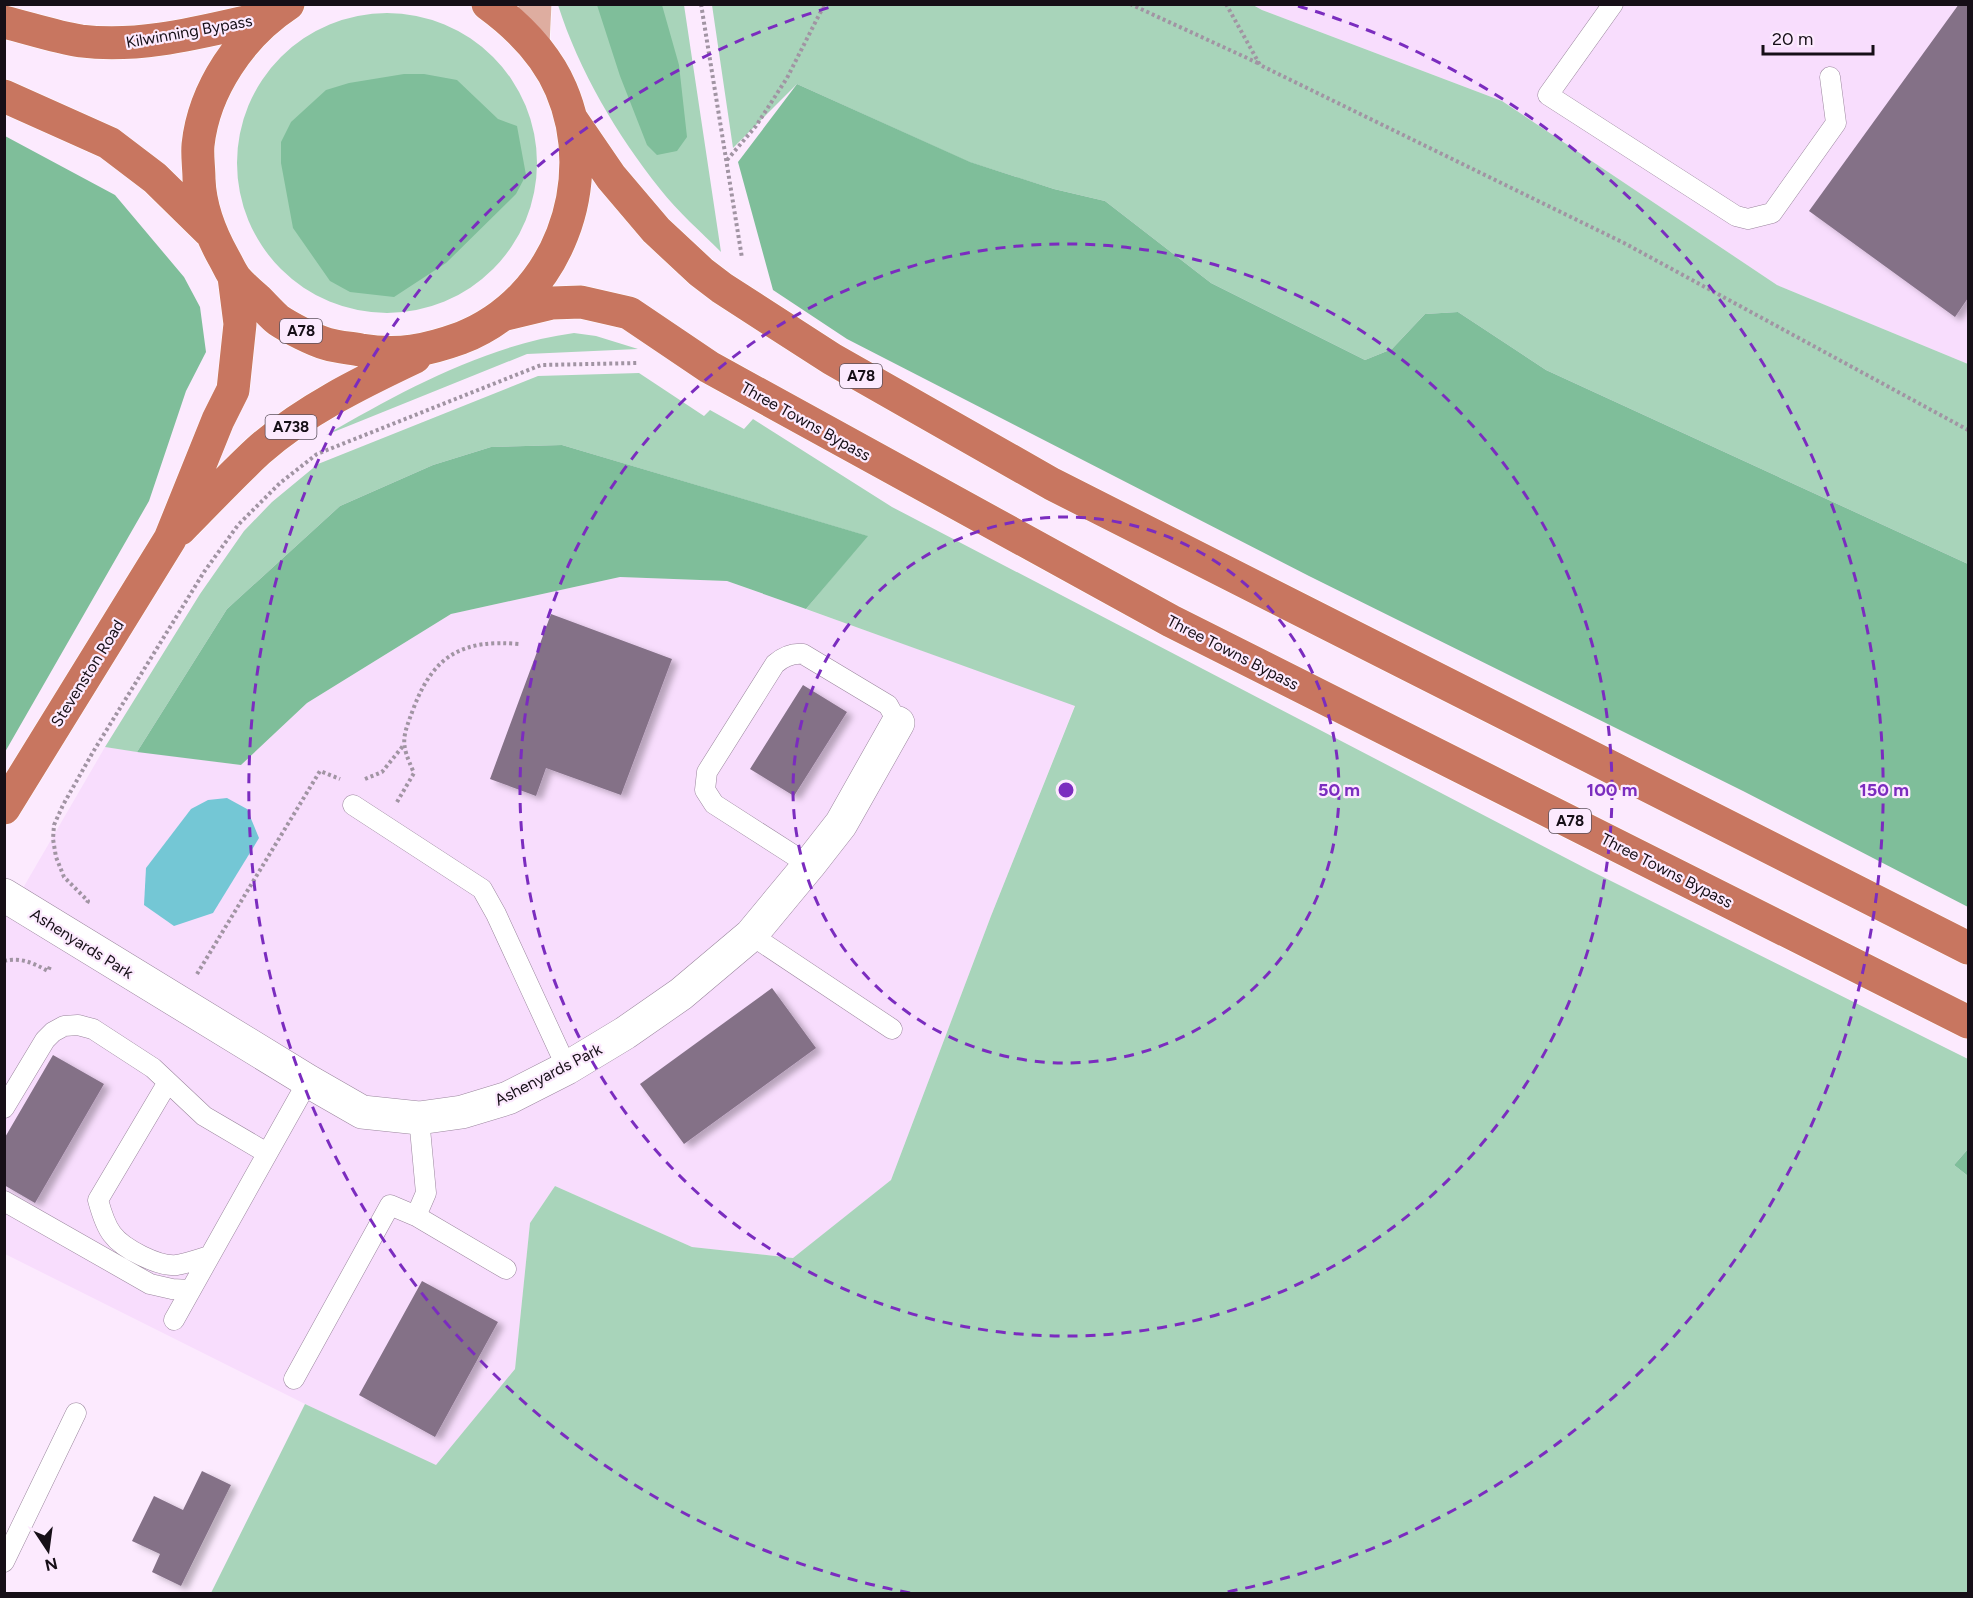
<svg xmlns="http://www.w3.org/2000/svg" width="1973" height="1598" font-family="Figtree,sans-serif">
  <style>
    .built { fill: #f8ddfd }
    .green { fill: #a8d4ba }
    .forest { fill: #7fbe9a }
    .water { fill: #74c7d5 }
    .building { fill: #847187; filter: url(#shadow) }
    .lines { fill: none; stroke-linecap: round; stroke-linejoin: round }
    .lane-casing { stroke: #9a869d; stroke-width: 21 }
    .street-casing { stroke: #9a869d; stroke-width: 34 }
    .primary-casing { stroke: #fff; stroke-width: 34 }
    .highway-casing { stroke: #fff; stroke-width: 34 }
    .path { stroke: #a194a3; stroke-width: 4; stroke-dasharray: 3 3; stroke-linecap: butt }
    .lane { stroke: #fff; stroke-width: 20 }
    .street { stroke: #fff; stroke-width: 33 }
    .primary { stroke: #deada0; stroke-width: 33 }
    .highway { stroke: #c87660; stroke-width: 33 }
    .ring { fill: none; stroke: #7b2cbf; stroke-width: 3; stroke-dasharray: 10 8 }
    .labels { text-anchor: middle; stroke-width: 4.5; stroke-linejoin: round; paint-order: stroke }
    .shield { fill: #fceafe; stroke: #5b515c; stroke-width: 1.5 }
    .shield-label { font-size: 15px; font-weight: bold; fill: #160f17 }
    .street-label { font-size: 16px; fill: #160f17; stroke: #fceafe }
    .centre { fill: #7b2cbf; stroke: #fceafe; stroke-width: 3 }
    .ring-label { font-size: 18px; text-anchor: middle; font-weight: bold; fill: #7b2cbf; stroke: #fceafe; stroke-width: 4.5; stroke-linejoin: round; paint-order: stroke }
  </style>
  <defs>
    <filter id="shadow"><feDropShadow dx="6" dy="4" stdDeviation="3" flood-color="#0004"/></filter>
  </defs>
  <rect width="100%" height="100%" fill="#fceafe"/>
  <path class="built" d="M1253,5H1968V364L1777,285L1502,101L1262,10Z
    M620,577L727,581L1075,705L991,916L891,1180L794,1258L692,1247L555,1186L530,1223L515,1369L436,1466L305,1404L5,1254V919L105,747L241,765L307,703L451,614Z"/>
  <path class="green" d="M558,5H684L721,252C701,232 678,212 660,189C617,135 579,71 558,5Z
    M712,5H1253L1262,10L1502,101L1777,285L1968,364V564L1546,370L1458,312L1425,314L1392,349L1365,360L1211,283L1105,201L1054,189L969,162L797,84L733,148Z
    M237 163a150 150 0 1 1 300 0a150 150 0 1 1-300 0Z
    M574,333L596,336L638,349L527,354L326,435C402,391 486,345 574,333Z
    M639,373L704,416L710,410L744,429L753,419L892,507L1587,869L1968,1059V1149L1954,1165L1968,1176V1593H211L305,1404L436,1465L515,1369L530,1223L555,1186L692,1247L793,1258L891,1180L991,916L1075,706L806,609L867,536L562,445L491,447L433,465L340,506L227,609L137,752L105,747L200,594L244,531L272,502L318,464L538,376Z"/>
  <path class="forest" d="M597,5H662L679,65L687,137L677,151L657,155L647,145L620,76Z
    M404,74H424L457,80L498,119L517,126L526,175L516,194L446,263L394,297L350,292L330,281L293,228L281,163V142L291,122L326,90L349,83Z
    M797,84L970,162L1054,189L1105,201L1211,283L1365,360L1392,349L1425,314L1458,312L1546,370L1968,564V907L1743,791L1309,576L847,339L773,290L738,162Z
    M5,136L115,195L184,277L200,307L206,352L186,391L149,501L5,752Z
    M562,445L868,536L806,609L727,581L620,577L451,614L307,703L241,765L137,752L227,609L340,506L433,465L491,447Z
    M1968,1149V1176L1954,1165Z"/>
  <path class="water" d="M227,798L247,809L259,838L213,913L174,926L144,905L146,868L191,809L208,800Z"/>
  <path class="building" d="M1959,4H1968V298L1955,317L1809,211Z
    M551,614L672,659L621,795L546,768L536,796L490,779Z
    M803,685L847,712L794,796L750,769Z
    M772,988L816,1048L684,1144L640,1084Z
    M53,1055L104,1084L35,1203L4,1185V1139Z
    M422,1281L498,1322L435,1437L359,1395Z
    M202,1471L231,1485L181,1586L152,1572L160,1554L132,1541L154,1496L183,1510Z"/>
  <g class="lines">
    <g class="lane-casing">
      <path id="lane" d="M1613,4L1548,95L1736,216L1748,219L1772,213L1836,123L1830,77
        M353,805L482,889L496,914L567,1068
        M809,865L714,804L705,790L707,772L775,664C783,657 792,653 803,654L888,705L898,723
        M751,935L892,1029
        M168,1082L98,1200C101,1211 105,1225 112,1234C123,1249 159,1267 177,1265C188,1263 199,1259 209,1256
        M4,1108L45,1040L53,1032L64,1026L78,1025L93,1029L153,1068L204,1116L267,1153
        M4,1201L150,1284L172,1289L190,1290
        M416,1216L506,1269
        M174,1320L308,1081
        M294,1379L390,1205L416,1216L426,1193L419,1118
        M4,1562L76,1413"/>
    </g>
    <g class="street-casing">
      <path id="street" d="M4,895L308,1081L362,1112L419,1118L462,1112L508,1098L567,1068L625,1033L681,994L751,935L809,865L841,824L898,723"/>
    </g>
    <g class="primary-casing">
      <path id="primary" d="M533,44L535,4"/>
    </g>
    <g class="highway-casing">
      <path id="highway" d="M288,4C241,35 204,89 198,145C197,156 199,168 199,179C200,208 210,233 224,258C228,265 231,273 236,279C242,286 250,293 257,299C264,306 271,314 278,320C290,328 313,340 327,344C337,347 350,348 361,350C399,356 425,351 461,338C558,300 601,182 561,89C546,54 518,26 488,4
        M4,22C29,28 55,37 81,41C143,49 208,30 268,17
        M4,96L109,143L155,178L209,231
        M572,120L611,177L656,230L701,272L722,288L832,359L1052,484L1968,948
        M502,315L552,303L581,302L629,313L709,367L1171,621L1968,1022
        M180,529C206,503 231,476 258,451C303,411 360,383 415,357
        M4,808L170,539L218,420L233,390L240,324L234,277"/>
    </g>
    <path class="path" d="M701,4L742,258
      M1130,4L1260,64
      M1226,4L1260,65L1624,243L1968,430
      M727,160L756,126L787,78L820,13L826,4
      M365,779L382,772L403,746
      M397,802L414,773C400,742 402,739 414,707C434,655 463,639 519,644
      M87,903L88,901L64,877L56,857L53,839L54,825L63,805L93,752L204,572L238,525L280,483L317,454L541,365L638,363
      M4,961C21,957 33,963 48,971L51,964
      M197,974L320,771L340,779"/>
    <use href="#lane" class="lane"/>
    <use href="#street" class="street"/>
    <use href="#primary" class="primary"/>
    <use href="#highway" class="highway"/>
  </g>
  <g class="ring">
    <circle cx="1066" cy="790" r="273"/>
    <circle cx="1066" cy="790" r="546"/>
    <path d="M910 1593A818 818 0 0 1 834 6M1298 6A818 818 0 0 1 1222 1593"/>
  </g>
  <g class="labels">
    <g class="shield">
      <rect x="280" y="319" width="42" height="24" rx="4.5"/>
      <rect x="840" y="364" width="42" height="24" rx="4.5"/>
      <rect x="265.5" y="415" width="51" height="24" rx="4.5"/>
      <rect x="1549" y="809" width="42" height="24" rx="4.5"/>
    </g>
    <g class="shield-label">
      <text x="301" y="336">A78</text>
      <text x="861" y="381">A78</text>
      <text x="291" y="432">A738</text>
      <text x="1570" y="826">A78</text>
    </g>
    <g class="street-label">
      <text transform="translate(189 31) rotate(-10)" y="6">Kilwinning Bypass</text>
      <text transform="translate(806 421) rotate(29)" y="6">Three Towns Bypass</text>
      <text transform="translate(1233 652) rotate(27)" y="6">Three Towns Bypass</text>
      <text transform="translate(87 673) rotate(-58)" y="6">Stevenston Road</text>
      <text transform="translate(1667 870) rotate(27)" y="6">Three Towns Bypass</text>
      <text transform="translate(82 943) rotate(32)" y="6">Ashenyards Park</text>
      <text transform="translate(548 1074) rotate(-27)" y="6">Ashenyards Park</text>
    </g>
  </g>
  <circle cx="1066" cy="790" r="9" class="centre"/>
  <g class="ring-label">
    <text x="1339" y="796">50 m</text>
    <text x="1612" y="796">100 m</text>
    <text x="1884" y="796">150 m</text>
  </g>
  <rect width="1973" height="1598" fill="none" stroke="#160f17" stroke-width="12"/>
  <g transform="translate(48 1550) rotate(167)" stroke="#fceafe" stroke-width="4.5" paint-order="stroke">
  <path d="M0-4.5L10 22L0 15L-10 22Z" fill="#160f17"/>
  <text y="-9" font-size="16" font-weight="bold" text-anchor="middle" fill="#160f17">N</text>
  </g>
  <path d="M1763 45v9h110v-9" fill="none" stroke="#160f17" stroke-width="3"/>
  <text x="1772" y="45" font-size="18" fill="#160f17" stroke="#fceafe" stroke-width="4.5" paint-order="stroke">20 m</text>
</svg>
